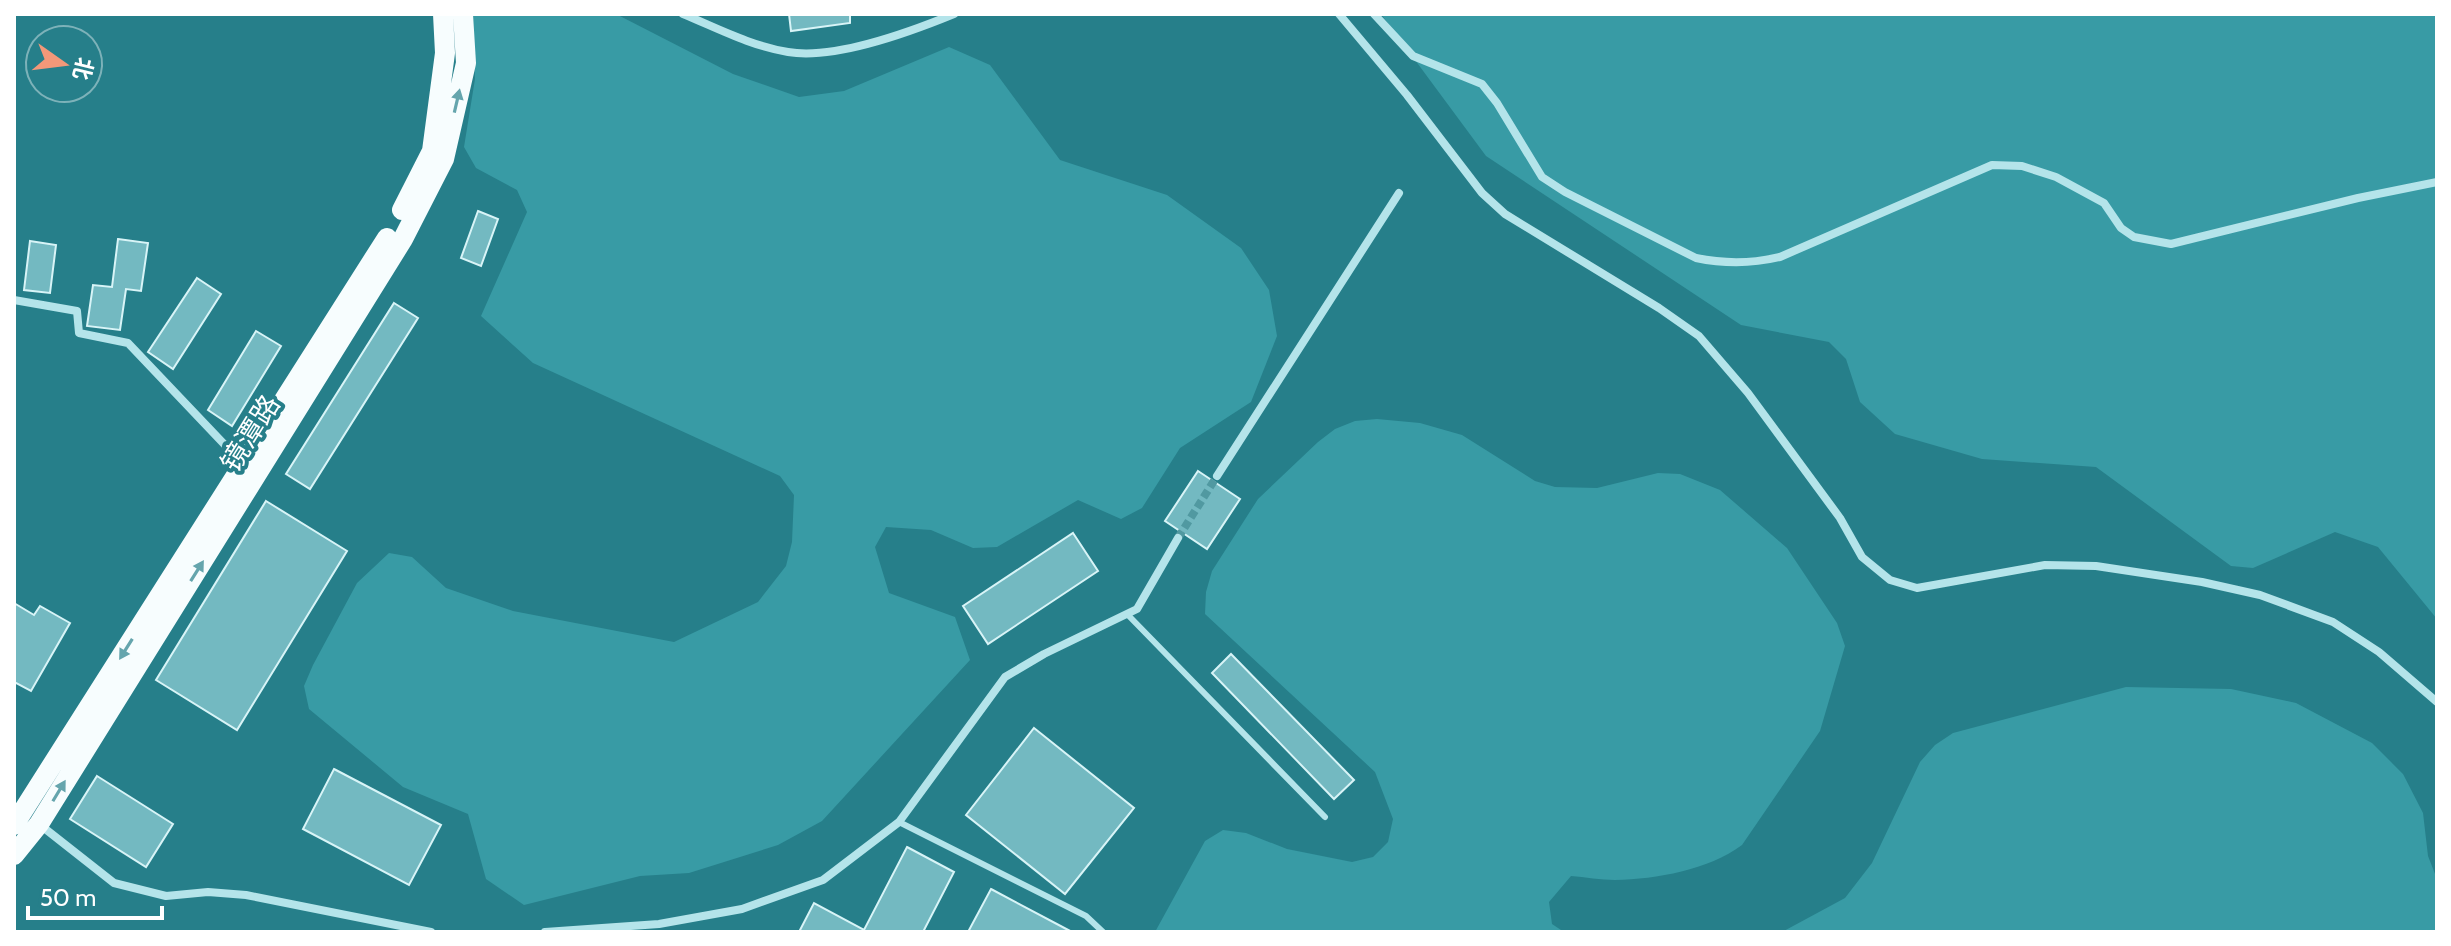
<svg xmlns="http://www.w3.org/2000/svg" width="2451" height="946" font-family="Cabin,'Noto Sans SC',sans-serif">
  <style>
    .green { fill: #389ba5 }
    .building { fill: #73b9c1; stroke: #d8f4f7; stroke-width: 2 }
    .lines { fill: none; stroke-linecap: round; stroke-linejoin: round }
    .minor-tunnel { stroke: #5199a1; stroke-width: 8; stroke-dasharray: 8 4; stroke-linecap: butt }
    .service { stroke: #b4e4ea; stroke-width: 6 }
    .minor { stroke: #b4e4ea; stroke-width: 8 }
    .primary { stroke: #f7fdfe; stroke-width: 20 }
    .oneway { fill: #65a5ad }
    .labels { text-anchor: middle; stroke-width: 8; stroke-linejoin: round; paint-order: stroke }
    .street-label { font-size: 28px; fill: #fff; stroke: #267f8a }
  </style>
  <rect width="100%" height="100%" fill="#267f8a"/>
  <path class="green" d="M473,14H616L733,74L799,97L844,91L949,47L990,65L1060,160L1167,195L1241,248L1269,290L1277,336L1251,402L1180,448L1142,508L1121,519L1078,500L997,547L973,548L931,530L886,527L875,547L889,593L955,617L970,660L822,821L778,845L689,873L640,876L524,905L486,879L468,814L403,787L309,709L304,686L313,665L357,583L389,553L412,557L446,588L513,611L674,642L758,602L786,566L792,542L794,495L780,476L533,363L481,316L527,212L517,190L476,168L464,147L475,79Z
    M1381,14H2437V619L2378,547L2335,532L2253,568L2231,566L2096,467L1982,459L1895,434L1860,402L1846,359L1829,342L1741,325L1486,156Z
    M1377,419L1420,423L1462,435L1535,481L1555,487L1597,488L1658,473L1680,474L1720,490L1787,548L1837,623L1845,646L1820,731L1742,845C1708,870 1657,879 1615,880C1601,880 1585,877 1571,876L1549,902L1552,924L1564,932H1155L1205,841L1223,830L1246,833L1287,849L1352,862L1373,857L1388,842L1393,819L1375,772L1205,614L1206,592L1212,571L1258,499L1318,442L1335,429L1355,421Z
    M2126,687L2231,689L2296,703L2372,743L2403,774L2423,813L2428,856L2437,879V932H1782L1845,898L1872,863L1920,762L1935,745L1953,733Z"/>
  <path class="building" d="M789,14H850V23L791,31Z
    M478,211L498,219L481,266L461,258Z
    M118,239L148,243L141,291L126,289L120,330L87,326L93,285L112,287Z
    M30,241L56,245L50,293L24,290Z
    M197,278L221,294L173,369L148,352Z
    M394,303L418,318L310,489L286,474Z
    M256,331L281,346L232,426L208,410Z
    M1198,471L1240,499L1207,549L1165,521Z
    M266,501L347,551L237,730L156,680Z
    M1073,533L1098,571L988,644L963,606Z
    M14,603L34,615L40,606L70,623L31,691L14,682Z
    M1231,654L1354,780L1334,799L1212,673Z
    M1034,728L1134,808L1065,894L966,815Z
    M334,769L441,825L409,885L303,829Z
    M97,776L173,824L146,867L70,819Z
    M907,847L954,872L923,932H799L814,903L864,930Z
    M991,889L1072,932H968Z"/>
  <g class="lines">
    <path class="minor-tunnel" d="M1178,538L1217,476"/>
    <path class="service" d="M1127,614L1325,817
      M899,822L1086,916L1103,932"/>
    <path class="minor" d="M683,14C717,28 751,46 788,52C834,60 910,32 954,14
      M1339,14L1407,95L1482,193L1505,214L1659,308L1699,336L1748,393L1840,518L1862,557L1890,580L1917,588L2045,565L2096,566L2202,582L2260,595L2333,622L2379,652L2437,702
      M1374,14L1413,56L1482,84L1497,103L1542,177L1565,192L1696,258C1725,264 1751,264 1780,257L1992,165L2022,166L2056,177L2104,203L2121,228L2134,237L2171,244L2358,198L2437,182
      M14,300L77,311L79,333L128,343L243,464
      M1217,476L1399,193
      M39,824L114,883L166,896L208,892L246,895L431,932
      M545,932L659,924L742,909L823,880L899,822L1005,677L1044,654L1137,609L1178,538"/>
    <path class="primary" d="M402,210L432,151L445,53L443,14
      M14,825L387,238
      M14,855L39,824L403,239L444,159L466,63L463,14"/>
  </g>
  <defs><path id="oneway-solid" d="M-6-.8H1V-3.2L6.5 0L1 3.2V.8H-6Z" transform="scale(2)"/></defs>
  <g class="oneway">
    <use href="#oneway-solid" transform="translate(457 101) rotate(-77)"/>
    <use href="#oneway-solid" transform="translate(197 571) rotate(-58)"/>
    <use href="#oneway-solid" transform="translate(126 649) rotate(122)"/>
    <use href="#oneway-solid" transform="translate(59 791) rotate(-59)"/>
  </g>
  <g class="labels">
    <g class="street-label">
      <text transform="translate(250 433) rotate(-58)" y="10">镜潭路</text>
    </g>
  </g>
  <rect width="2451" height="946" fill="none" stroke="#ffffff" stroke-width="32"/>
  <g transform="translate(64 64) rotate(104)"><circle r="38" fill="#267f8a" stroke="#7db2b9" stroke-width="2"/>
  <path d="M0-6L14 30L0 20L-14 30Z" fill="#f29879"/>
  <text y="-12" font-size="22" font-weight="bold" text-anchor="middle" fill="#ffffff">北</text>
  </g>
  <path d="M28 906v12h134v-12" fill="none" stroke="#ffffff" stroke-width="4"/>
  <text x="40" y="906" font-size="24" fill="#ffffff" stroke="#267f8a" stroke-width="6" paint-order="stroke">50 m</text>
</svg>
